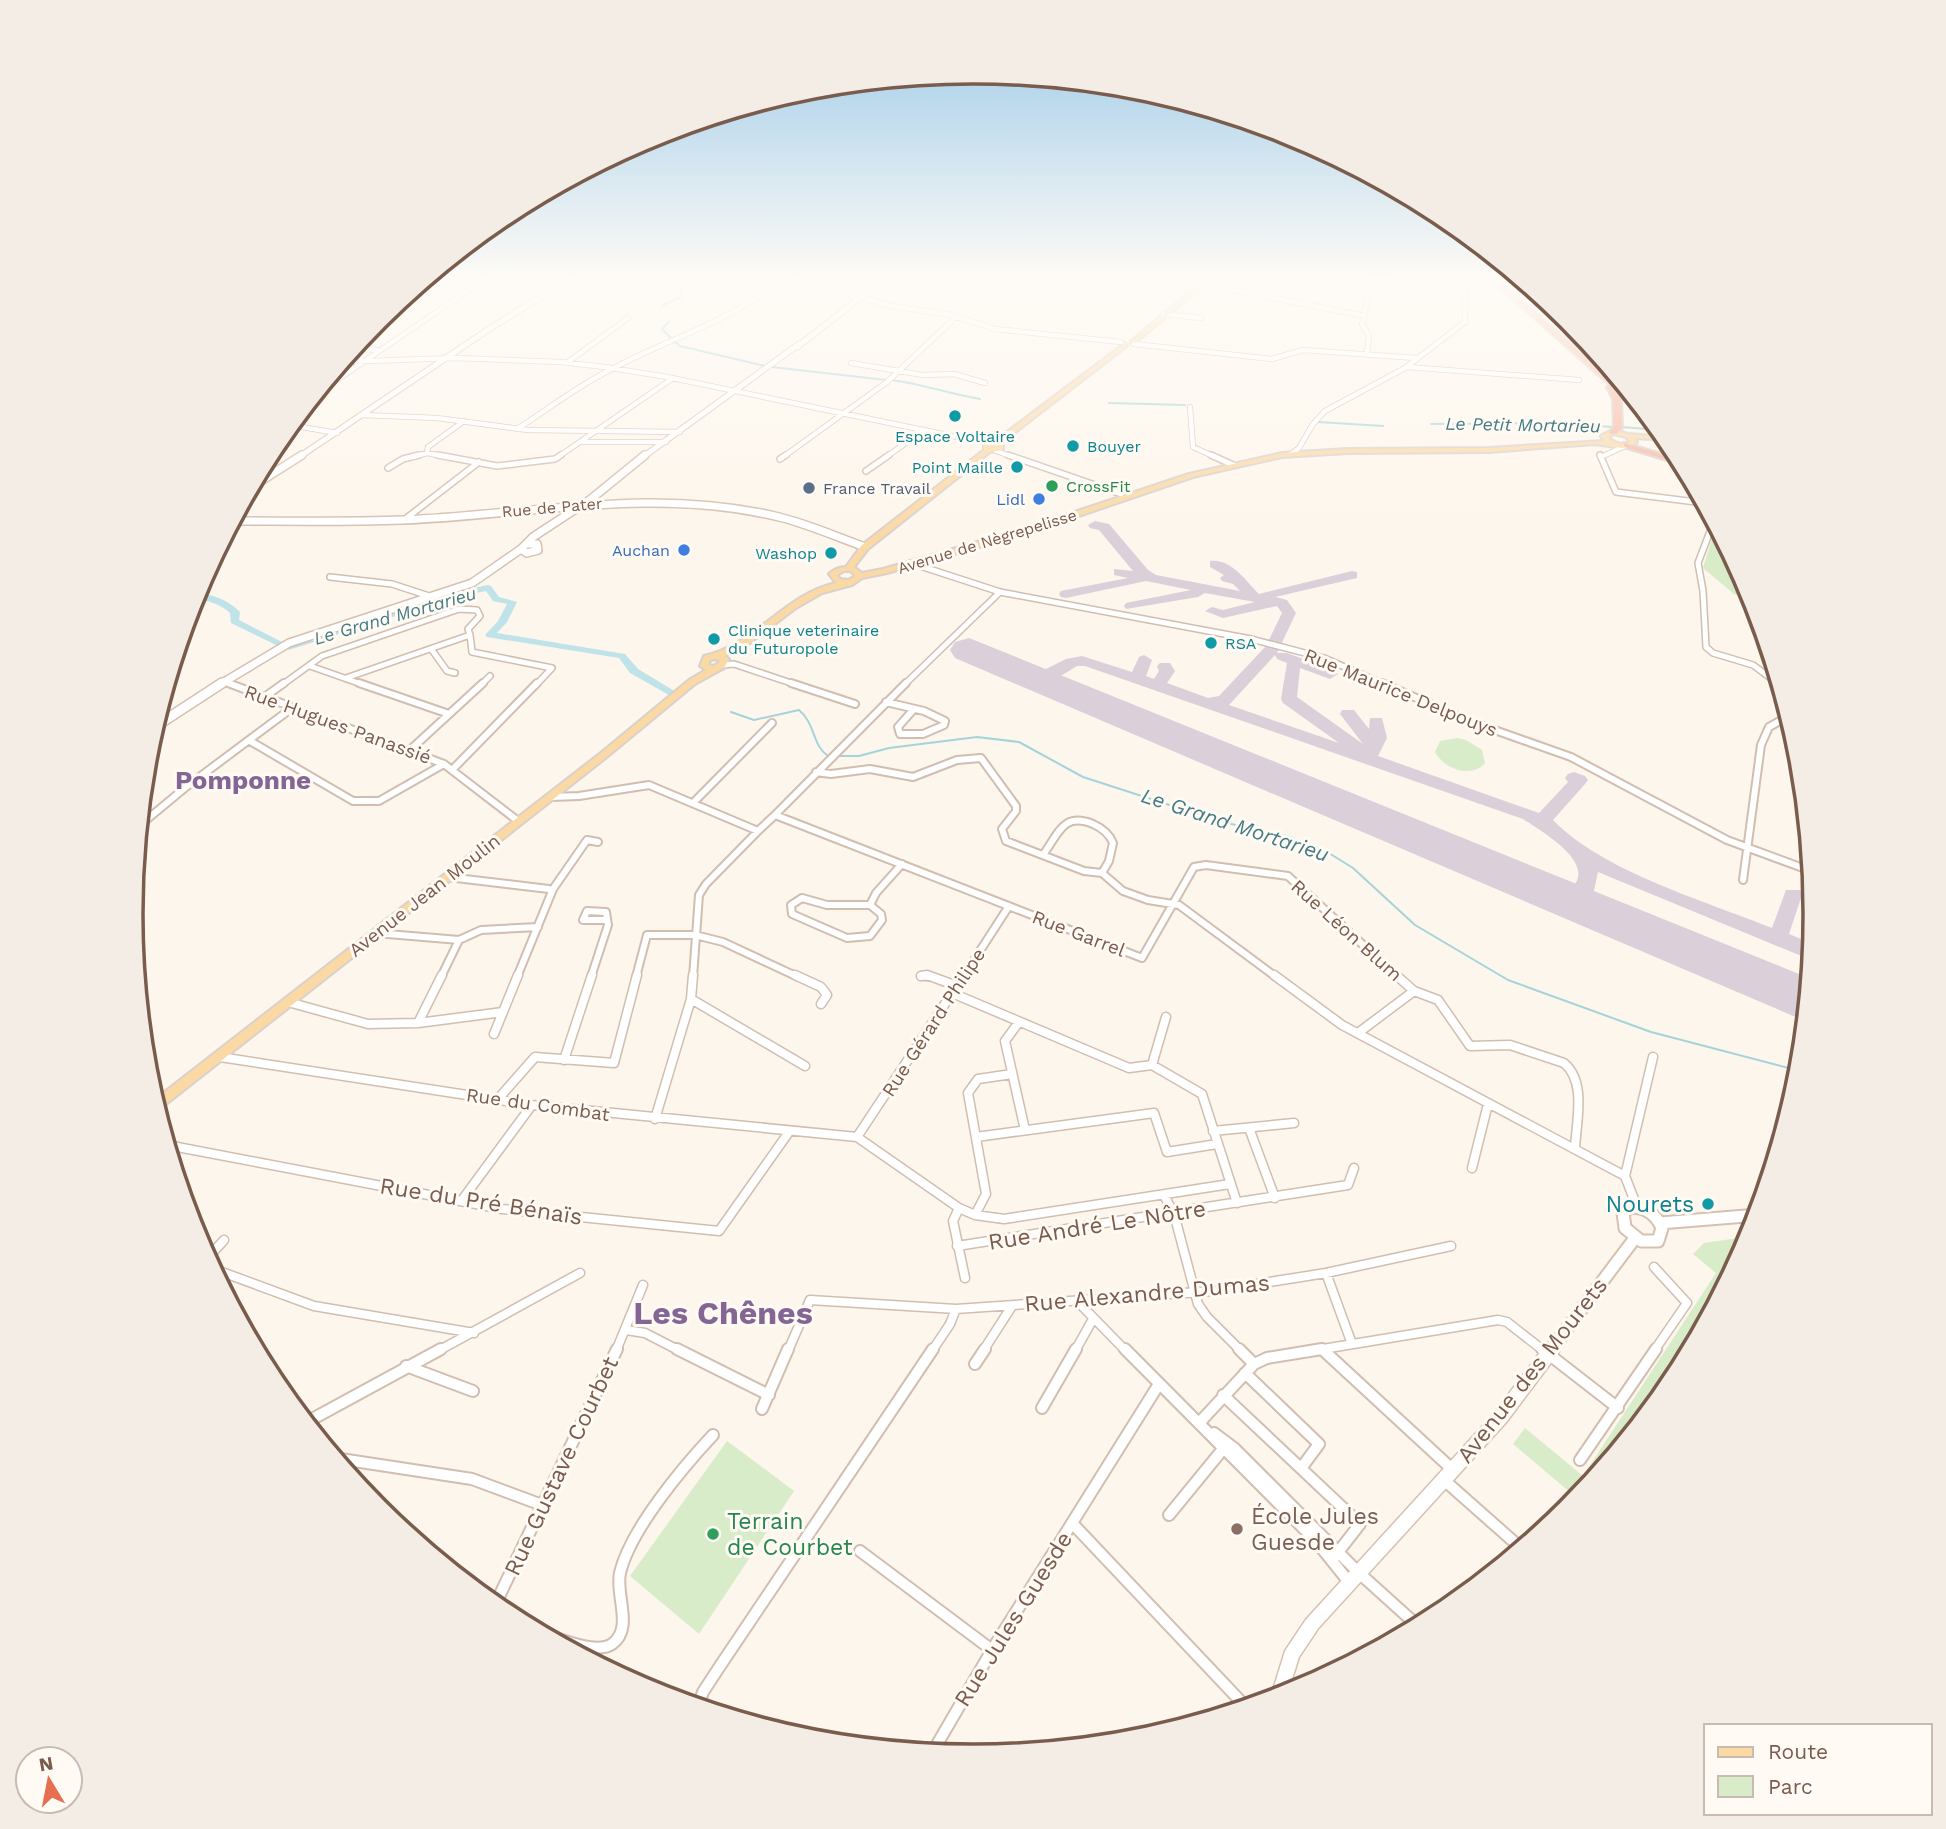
<svg xmlns="http://www.w3.org/2000/svg" width="1946" height="1829" font-family="'Work Sans',sans-serif">
  <style>
    .green { fill: #d8ecc9 }
    .lines { fill: none; stroke-linecap: round; stroke-linejoin: round }
    .stream { stroke: #a5d3da; stroke-width: 2 }
    .river { fill: #bfe3e8; fill-rule: evenodd }
    .taxiway { fill: #dbcfda; fill-rule: evenodd }
    .runway { fill: #dbcfda; fill-rule: evenodd }
    .street-far4-casing { stroke: #d1beb0; stroke-width: 6 }
    .street-far3-casing { stroke: #d1beb0; stroke-width: 8 }
    .street-far2-casing { stroke: #d1beb0; stroke-width: 10 }
    .street-far1-casing { stroke: #d1beb0; stroke-width: 11 }
    .street-casing { stroke: #d1beb0; stroke-width: 14 }
    .secondary-far4-casing { stroke: #d6c0b0; stroke-width: 7 }
    .secondary-far3-casing { stroke: #d6c0b0; stroke-width: 10 }
    .secondary-far2-casing { stroke: #d6c0b0; stroke-width: 12 }
    .secondary-far1-casing { stroke: #d6c0b0; stroke-width: 15 }
    .secondary-casing { stroke: #d6c0b0; stroke-width: 18 }
    .primary-casing { stroke: #dad1cd; stroke-width: 4 }
    .highway-casing { stroke: #dad1cd; stroke-width: 4 }
    .street-far4 { stroke: #fff; stroke-width: 4.5 }
    .street-far3 { stroke: #fff; stroke-width: 5 }
    .street-far2 { stroke: #fff; stroke-width: 6 }
    .street-far1 { stroke: #fff; stroke-width: 8 }
    .street { stroke: #fff; stroke-width: 10 }
    .secondary-far4 { stroke: #fff; stroke-width: 5 }
    .secondary-far3 { stroke: #fff; stroke-width: 7 }
    .secondary-far2 { stroke: #fff; stroke-width: 9 }
    .secondary-far1 { stroke: #fff; stroke-width: 11 }
    .secondary { stroke: #fff; stroke-width: 15 }
    .primary { fill: #fbd9a5; fill-rule: evenodd }
    .highway { fill: #f7b7a3; fill-rule: evenodd }
    .culture-dot { fill: #0f9aa8; stroke: #fffaf3; stroke-width: 2.5 }
    .leisure-dot { fill: #2e9e5b; stroke: #fffaf3; stroke-width: 2.5 }
    .service-dot { fill: #5c6f8a; stroke: #fffaf3; stroke-width: 2.5 }
    .shop-dot { fill: #3f7fe0; stroke: #fffaf3; stroke-width: 2.5 }
    .education-dot { fill: #8d6e63; stroke: #fffaf3; stroke-width: 2.5 }
    .labels { text-anchor: middle; stroke-width: 6; stroke-linejoin: round; paint-order: stroke }
    .far-culture-label { font-size: 16px; fill: #0d838f; stroke: #fffaf3; text-anchor: start }
    .far-leisure-label { font-size: 16px; fill: #27864d; stroke: #fffaf3; text-anchor: start }
    .far-service-label { font-size: 16px; fill: #4e5e75; stroke: #fffaf3; text-anchor: start }
    .far-shop-label { font-size: 16px; fill: #366cbe; stroke: #fffaf3; text-anchor: end }
    .far-street-label { font-size: 16px; fill: #7a5c4d; stroke: #fffaf3 }
    .far-water-label { font-size: 18px; font-style: italic; fill: #437c86; stroke: #fffaf3 }
    .street-label { font-size: 19px; fill: #7a5c4d; stroke: #fffaf3 }
    .water-label { font-size: 21px; font-style: italic; fill: #437c86; stroke: #fffaf3 }
    .near-street-label { font-size: 23px; fill: #7a5c4d; stroke: #fffaf3 }
    .near-culture-label { font-size: 23px; fill: #0d838f; stroke: #fffaf3; text-anchor: end }
    .near-education-label { font-size: 23px; fill: #785e54; stroke: #fffaf3; text-anchor: start }
    .near-leisure-label { font-size: 23px; fill: #27864d; stroke: #fffaf3; text-anchor: start }
    .district-label { font-size: 26px; font-weight: bold; fill: #846695; stroke: #fffaf3 }
    .near-district-label { font-size: 32px; font-weight: bold; fill: #846695; stroke: #fffaf3 }
    .rim { fill: none; stroke: #7a5c4d; stroke-width: 3.5 }
  </style>
  <rect width="100%" height="100%" fill="#fdf6ec"/>
  <path class="green" d="M1716,525L1752,592L1754,601L1734,594L1703,568Z
    M1457,738L1466,740L1482,750L1485,763C1471,779 1444,769 1435,752L1440,741Z
    M1752,1236L1673,1383L1578,1499L1513,1444L1525,1428L1583,1476L1716,1273L1693,1254L1704,1243Z
    M727,1441L794,1491L699,1634L630,1576Z"/>
  <g class="lines">
    <path class="stream" d="M663,305L681,297L680,289L684,286L667,279
      M669,322L662,329L672,339
      M675,342L680,346L765,366
      M772,367L886,380
      M892,380C922,384 950,394 980,399
      M1109,403L1185,405
      M1318,422L1383,426
      M1431,424L1547,423L1613,427
      M1621,427L1661,430
      M731,712L754,720L799,710C815,723 813,746 827,755
      M838,756H859L889,748L977,737L1019,742L1083,777L1222,822L1287,836L1324,850L1353,868L1415,925L1508,980L1651,1032L1800,1071"/>
    <path class="river" d="M488,585L491,586L499,597L517,602L507,622L497,633L625,654L638,669L676,692L671,695L667,694L630,673L619,658L487,637L485,635L498,621L507,604L493,601L486,591L456,597L292,649L289,650L284,647L451,593Z
      M194,593C212,594 227,599 240,612L239,620L286,644L284,646H278L231,623L230,613C219,603 207,600 192,599Z"/>
    <path class="taxiway" d="M1095,521L1109,524L1148,570L1156,575L1240,591L1233,584L1222,581L1220,578L1224,575L1210,567V561C1231,558 1246,581 1259,594L1352,571L1357,572V578L1275,597L1287,600L1296,613L1277,653H1287L1336,671L1338,674L1330,679L1300,668L1297,697L1363,744L1340,714L1342,710H1354L1369,729L1370,718H1382L1387,738L1378,756L1539,813L1568,782L1565,778L1568,774L1574,772L1585,776L1588,780L1585,784L1553,820C1602,871 1705,901 1772,928L1786,890H1800L1802,895L1789,934L1813,944L1811,960L1598,872L1593,895L1613,915L1610,920C1596,925 1584,912 1577,901L1556,902L1518,887L1516,882L1518,877C1535,872 1552,889 1570,889C1600,865 1542,831 1523,819L1085,666H1077L1059,677V681L1083,694L1081,698H1069L1045,686L1043,681L1025,679L999,668L996,665L1004,660L1031,670L1042,671L1066,659L1082,656L1132,672L1139,657L1144,655L1152,660L1146,676L1154,679L1159,671L1157,666L1160,663H1170L1175,671L1167,683L1208,698L1219,696L1266,646L1282,613L1277,606L1223,618L1205,611L1212,607L1223,610L1255,602L1205,593L1198,597L1126,609L1124,606L1126,603L1191,590L1146,581L1066,598L1061,597L1059,594L1061,591L1128,578L1114,575V569L1133,571L1099,530L1090,528L1088,525ZM1275,655L1277,659L1287,663L1281,699L1283,703L1339,743L1229,705Z"/>
    <path class="runway" d="M969,638L1809,978L1805,1021L955,658L950,650L955,642Z"/>
    <g class="street-far4-casing">
      <path id="street-far4" d="M795,278L855,296
        M1516,278L1540,307L1602,358
        M1202,284L1360,315
        M863,298L892,306L951,315L995,329L1121,342
        M1163,314L1201,318
        M1364,315L1372,278
        M1364,318L1362,324L1369,336L1367,353
        M1134,344L1272,359L1303,350L1416,358
        M353,348L377,350
        M341,362L455,358L560,362L605,367L667,377L991,444
        M568,362L628,318
        M851,363L923,375L954,374L985,383
        M1407,367L1579,380
        M337,380L486,278
        M1190,407L1193,447L1215,457
        M362,415L437,418L528,430L680,432
        M290,425L337,433
        M517,429C547,410 576,387 608,371C667,339 731,322 783,278
        M581,442H666
        M996,451L1013,457
        M427,453L428,447L464,421
        M1291,454L1299,448L1313,424L1325,411L1405,368L1465,322V284L1372,279
        M412,457L427,453L447,457
        M558,457L673,378
        M783,457L887,382L956,317
        M886,457L923,431
        M1601,457L1625,446"/>
    </g>
    <g class="street-far3-casing">
      <path id="street-far3" d="M438,455L497,466L555,459L561,455
        M1008,455L1121,494
        M1211,455L1233,465
        M1600,455L1616,492L1704,503
        M780,459L786,455
        M388,468L403,459L419,455
        M866,471L889,455
        M404,520L479,462
        M1714,521L1698,563L1703,591L1706,647L1713,653L1753,665L1780,685
        M911,563L1000,592L1251,639L1324,658L1386,685
        M330,577L392,584L432,597
        M470,635L472,652L552,668L536,685
        M432,650L447,671L455,673
        M723,665L734,664L797,685
        M310,666L364,685
        M223,681L233,685
        M282,685L322,656L459,609L477,610L480,616L468,629L470,635L346,678
        M481,685L490,676
        M904,685L1000,592"/>
    </g>
    <g class="street-far2-casing">
      <path id="street-far2" d="M228,683L444,764L518,821
        M359,683L449,714
        M791,683L855,704
        M1382,683L1472,722L1571,757L1727,840L1811,871
        M1777,683L1780,685
        M263,698L284,683
        M886,702L924,711L945,721L944,725L923,734H900L898,727L913,710
        M250,741L353,801H379L444,764
        M410,750L483,683
        M452,770L537,683
        M816,772L831,774L870,769L913,777L957,760L981,758L1016,806V811L1002,829L1006,841L1084,871L1102,873L1123,891L1148,900L1179,905L1276,977
        M551,797L579,796L649,785L758,831L775,815L1142,958L1194,867L1206,865L1288,876L1398,977
        M693,803L772,723
        M775,815L906,683
        M139,826L186,787L292,708
        M1043,855C1059,833 1063,812 1093,824C1102,828 1109,833 1113,843L1109,861L1102,873
        M448,877L549,889
        M1743,880L1761,745L1769,727L1789,716
        M802,898L827,905H870L881,914L882,920L870,936L847,938L792,914L791,905Z
        M870,905L876,893L902,864
        M376,933L459,940L481,930L538,927
        M921,976L931,977
        M441,977L459,940
        M517,977L553,889L587,840L598,842
        M591,977L608,925L606,912L587,911L583,920H607
        M636,977L647,935H695L723,942L798,977
        M693,977L699,895L706,884L758,831
        M963,977L1009,906"/>
    </g>
    <g class="street-far1-casing">
      <path id="street-far1" d="M795,975L821,987L827,995L821,1004
        M1274,975L1342,1025L1625,1176L1637,1207
        M921,976L927,975L957,986
        M1414,991L1438,1000L1470,1046L1510,1045L1564,1063C1587,1082 1576,1122 1575,1149
        M952,993L1129,1068L1152,1065L1202,1094L1237,1203
        M691,999L805,1066
        M288,1002L368,1024L418,1023L503,1012
        M1019,1022L1005,1041L1025,1130
        M418,1023L442,975
        M1358,1033L1414,991L1396,975
        M494,1034L518,975
        M220,1057L532,1105L857,1137
        M564,1060L592,975
        M1152,1065L1166,1017
        M498,1099L535,1057L614,1063L637,975
        M655,1119L691,999L693,975
        M1249,1128L1275,1198
        M1213,1131L1294,1123
        M857,1137L959,1208L975,1215L1004,1219L1230,1184
        M857,1137L964,975
        M976,1137L1154,1113L1167,1152L1217,1144
        M167,1145L502,1209L719,1231L789,1132
        M1472,1168L1488,1104
        M1625,1176L1653,1057
        M1164,1195L1174,1214L1198,1304L1207,1317L1241,1351
        M462,1200L532,1105
        M959,1208L953,1221L965,1278
        M975,1215L986,1194L968,1093L978,1079L1012,1074
        M957,1246L1348,1185L1354,1168
        M206,1260L224,1240
        M1654,1267L1687,1303L1654,1351
        M211,1268L314,1306L474,1333
        M1326,1273L1352,1344
        M1078,1302L1126,1351
        M626,1330L645,1333L680,1351
        M438,1351L580,1273
        M616,1351L643,1285
        M788,1351L810,1300L956,1309
        M932,1351L950,1324L956,1309L1213,1291L1326,1273L1451,1246
        M983,1351L1012,1306
        M1075,1351L1093,1319
        M1311,1351L1498,1320L1507,1322L1544,1351"/>
    </g>
    <g class="street-casing">
      <path id="street" d="M677,1349L769,1395
        M1125,1349L1316,1541L1349,1582
        M1239,1349L1254,1364
        M1322,1349L1453,1470
        M1542,1349L1618,1408
        M975,1364L985,1349
        M406,1366L473,1391
        M1245,1373L1319,1444L1302,1467
        M1223,1395L1360,1524L1332,1560
        M1042,1408L1076,1349
        M762,1409L788,1349
        M305,1423L441,1349
        M1199,1423L1254,1364L1267,1358L1322,1349
        M1214,1433L1234,1448L1358,1572L1419,1627
        M334,1458L472,1479L542,1505
        M1580,1460L1656,1349
        M1444,1480L1522,1549
        M1169,1515L1223,1449
        M1072,1523L1159,1384
        M860,1551L992,1650
        M494,1607L617,1349
        M530,1628C549,1635 595,1656 612,1644C634,1629 615,1594 620,1573C630,1530 683,1467 713,1435
        M698,1707L703,1692L718,1669L933,1349
        M932,1753L992,1650L1072,1523L1247,1708"/>
    </g>
    <g class="secondary-far4-casing">
      <path id="secondary-far4" d="M857,293L867,295L858,298L855,296Z
        M860,293L879,278
        M797,347L860,298
        M299,457L489,329L571,278
        M643,457L799,344"/>
    </g>
    <g class="secondary-far3-casing">
      <path id="secondary-far3" d="M250,488L302,455
        M232,521C289,521 346,522 403,520C529,515 653,486 779,517C808,524 837,537 865,547
        M527,544H537L538,550L527,553L521,549L533,537L591,499L645,455
        M219,685L289,643L472,583L521,549"/>
    </g>
    <g class="secondary-far2-casing">
      <path id="secondary-far2" d="M153,728L222,683"/>
    </g>
    <g class="secondary-far1-casing">
      <path id="secondary-far1" d="M1631,1207C1646,1207 1656,1214 1662,1228L1658,1241H1641L1625,1228L1623,1212Z
        M1660,1223L1758,1215
        M1550,1351L1635,1238"/>
    </g>
    <g class="secondary-casing">
      <path id="secondary" d="M1278,1699L1292,1654L1312,1624L1500,1418L1552,1349"/>
    </g>
    <g class="primary-casing">
      <path id="primary" d="M1207,278H1213L1135,343H1131V341Z
        M1125,343L1127,344V346L1001,443L1003,445V450L990,452L868,549L854,567L862,573L883,569L1026,528L1189,474L1282,453L1348,449L1489,448L1604,441L1601,436L1602,435L1613,430L1628,434L1666,437L1669,440L1634,438L1637,442L1636,443L1622,448L1595,444L1489,452L1348,453L1282,457L1193,477L1032,532L887,573L862,578L852,585L822,593L796,608L747,645L725,656L729,659L724,668L695,684L608,756L156,1112L153,1101L602,752L689,680L706,670L700,666L704,656C755,645 785,594 836,583L829,574C833,570 840,567 846,567L862,545L984,450V445L994,442ZM1614,434L1626,437L1630,442C1622,446 1614,443 1608,437ZM844,571H850L855,575L854,577L848,580L840,579L837,575ZM717,659L720,660C717,665 714,667 709,665L710,660Z"/>
    </g>
    <g class="highway-casing">
      <path id="highway" d="M1489,278H1496L1637,401L1649,416H1644L1617,391L1621,399L1622,428L1616,434H1610L1609,432L1614,427L1613,399L1607,387L1610,385Z
        M1624,443L1681,460L1684,465L1624,447Z"/>
    </g>
    <use href="#street-far4" class="street-far4"/>
    <use href="#street-far3" class="street-far3"/>
    <use href="#street-far2" class="street-far2"/>
    <use href="#street-far1" class="street-far1"/>
    <use href="#street" class="street"/>
    <use href="#secondary-far4" class="secondary-far4"/>
    <use href="#secondary-far3" class="secondary-far3"/>
    <use href="#secondary-far2" class="secondary-far2"/>
    <use href="#secondary-far1" class="secondary-far1"/>
    <use href="#secondary" class="secondary"/>
    <use href="#primary" class="primary"/>
    <use href="#highway" class="highway"/>
  </g>
  <linearGradient id="sky" x2="0" y2="1"><stop stop-color="#97c7e8"/><stop offset="0.52" stop-color="#fefbf6"/><stop offset="1" stop-color="#fefbf6" stop-opacity="0"/></linearGradient>
  <rect width="1946" height="534" fill="url(#sky)"/>
  <g class="culture-dot">
    <circle cx="955" cy="416" r="7"/>
    <circle cx="1073" cy="446" r="7"/>
    <circle cx="1017" cy="467" r="7"/>
    <circle cx="831" cy="553" r="7"/>
    <circle cx="714" cy="639" r="7"/>
    <circle cx="1211" cy="643" r="7"/>
    <circle cx="1708" cy="1204" r="7"/>
  </g>
  <g class="leisure-dot">
    <circle cx="1052" cy="486" r="7"/>
    <circle cx="713" cy="1534" r="7"/>
  </g>
  <circle class="service-dot" cx="809" cy="488" r="7"/>
  <g class="shop-dot">
    <circle cx="1039" cy="499" r="7"/>
    <circle cx="684" cy="550" r="7"/>
  </g>
  <circle class="education-dot" cx="1237" cy="1529" r="7"/>
  <g class="labels">
    <g class="far-culture-label">
      <text x="955" y="442" text-anchor="middle">Espace Voltaire</text>
      <text x="1087" y="452">Bouyer</text>
      <text x="1003" y="473" text-anchor="end">Point Maille</text>
      <text x="817" y="559" text-anchor="end">Washop</text>
      <text x="728" y="636">Clinique veterinaire<tspan x="728" dy="18">du Futuropole</tspan></text>
      <text x="1225" y="649">RSA</text>
    </g>
    <g class="far-leisure-label">
      <text x="1066" y="492">CrossFit</text>
    </g>
    <g class="far-service-label">
      <text x="823" y="494">France Travail</text>
    </g>
    <g class="far-shop-label">
      <text x="1025" y="505">Lidl</text>
      <text x="670" y="556">Auchan</text>
    </g>
    <g class="far-street-label">
      <text transform="translate(552 507) rotate(-5)" y="6">Rue de Pater</text>
      <text transform="translate(987 541) rotate(-17)" y="6">Avenue de Nègrepelisse</text>
    </g>
    <g class="far-water-label">
      <text transform="translate(1523 425) rotate(1)" y="6">Le Petit Mortarieu</text>
      <text transform="translate(395 616) rotate(-16)" y="6">Le Grand Mortarieu</text>
    </g>
    <g class="street-label">
      <text transform="translate(1401 692) rotate(22)" y="7">Rue Maurice Delpouys</text>
      <text transform="translate(338 724) rotate(20)" y="7">Rue Hugues Panassié</text>
      <text transform="translate(424 895) rotate(-38)" y="7">Avenue Jean Moulin</text>
      <text transform="translate(1347 930) rotate(42)" y="7">Rue Léon Blum</text>
      <text transform="translate(1079 933) rotate(21)" y="7">Rue Garrel</text>
      <text transform="translate(933 1022) rotate(-57)" y="7">Rue Gérard Philipe</text>
      <text transform="translate(538 1104) rotate(8)" y="7">Rue du Combat</text>
    </g>
    <g class="water-label">
      <text transform="translate(1235 825) rotate(18)" y="7">Le Grand Mortarieu</text>
    </g>
    <g class="near-street-label">
      <text transform="translate(481 1201) rotate(9)" y="8">Rue du Pré Bénaïs</text>
      <text transform="translate(1097 1225) rotate(-9)" y="8">Rue André Le Nôtre</text>
      <text transform="translate(1147 1293) rotate(-5)" y="8">Rue Alexandre Dumas</text>
      <text transform="translate(1532 1370) rotate(-52)" y="8">Avenue des Mourets</text>
      <text transform="translate(561 1466) rotate(-65)" y="8">Rue Gustave Courbet</text>
      <text transform="translate(1013 1619) rotate(-58)" y="8">Rue Jules Guesde</text>
    </g>
    <g class="near-culture-label">
      <text x="1694" y="1212">Nourets</text>
    </g>
    <g class="near-education-label">
      <text x="1251" y="1524">École Jules<tspan x="1251" dy="26">Guesde</tspan></text>
    </g>
    <g class="near-leisure-label">
      <text x="727" y="1529">Terrain<tspan x="727" dy="26">de Courbet</tspan></text>
    </g>
    <g class="district-label">
      <text x="243" y="789">Pomponne</text>
    </g>
    <g class="near-district-label">
      <text x="723" y="1324">Les Chênes</text>
    </g>
  </g>
  <path d="M0 0H1946V1829H0ZM143 914a830 830 0 1 1 1660 0a830 830 0 1 1-1660 0Z" fill="#f4ede6" fill-rule="evenodd"/>
  <path class="rim" d="M143 914a830 830 0 1 1 1660 0a830 830 0 1 1-1660 0Z"/>
  <rect x="1704" y="1724" width="228" height="91" fill="#fffaf3" stroke="#cabbb1" stroke-width="2"/>
  <rect x="1718" y="1747" width="35" height="10" fill="#fbd9a5" stroke="#cabbb1" stroke-width="2"/>
  <text x="1768" y="1759" font-size="21" fill="#7a5c4d">Route</text>
  <rect x="1718" y="1776" width="35" height="21" fill="#d8ecc9" stroke="#cabbb1" stroke-width="2"/>
  <text x="1768" y="1794" font-size="21" fill="#7a5c4d">Parc</text>
  <g transform="translate(49 1780) rotate(350)"><circle r="33" fill="#fffaf3" stroke="#cabbb1" stroke-width="2"/>
  <path d="M0-5L12 26L0 18L-12 26Z" fill="#e76f51"/>
  <text y="-10" font-size="19" font-weight="bold" text-anchor="middle" fill="#7a5c4d">N</text>
  </g>
</svg>
